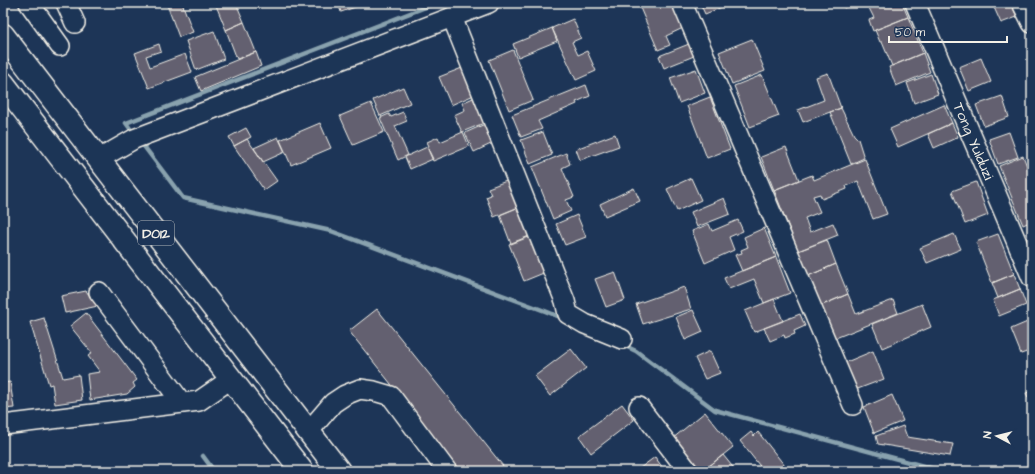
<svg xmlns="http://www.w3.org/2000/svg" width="1035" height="474" font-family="'Architects Daughter',sans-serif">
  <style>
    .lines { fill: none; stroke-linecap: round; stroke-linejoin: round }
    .stream { stroke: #89a2ae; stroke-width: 4.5 }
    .building { fill: #636070; stroke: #f4f1e8 }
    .minor-casing { stroke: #f4f1e8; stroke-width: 22 }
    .highway-casing { stroke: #f4f1e8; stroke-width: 25 }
    .minor { stroke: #1d3557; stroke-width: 19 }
    .highway { stroke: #1d3557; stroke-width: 22 }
    .labels { text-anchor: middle; stroke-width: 3; stroke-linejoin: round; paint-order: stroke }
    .shield { fill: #1d3557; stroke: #b4b9bc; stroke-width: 1 }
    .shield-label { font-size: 14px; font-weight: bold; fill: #f4f1e8 }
    .street-label { font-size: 15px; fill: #f4f1e8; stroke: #1d3557 }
  </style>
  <rect width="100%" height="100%" fill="#1d3557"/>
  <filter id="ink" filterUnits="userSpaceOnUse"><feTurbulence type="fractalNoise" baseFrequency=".025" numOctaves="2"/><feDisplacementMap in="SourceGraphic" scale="8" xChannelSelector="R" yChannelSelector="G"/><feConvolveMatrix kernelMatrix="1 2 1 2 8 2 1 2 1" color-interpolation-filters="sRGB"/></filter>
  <g filter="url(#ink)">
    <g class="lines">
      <path class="stream" d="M134,134L126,123L436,3
        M140,141L183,198L331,231L545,311L565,319
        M623,345L636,351L715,410L942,471
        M203,456L214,471"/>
    </g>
    <path class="building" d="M172,3H182L193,32L179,37L167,5Z
      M215,3H236L244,22L226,30Z
      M338,3H367L341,12Z
      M638,3H672L683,28L666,36L670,45L658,50Z
      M700,3H726L727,5L705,14Z
      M842,3H855L844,8Z
      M881,3H902L908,17L873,31L869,20L874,18L869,8Z
      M992,3H1011L1017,17L1001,23Z
      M908,17L923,53L892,66L882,42H880L875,30Z
      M573,19L581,38L572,42L578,55L587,51L596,71L576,80L552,28Z
      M244,22L256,52L237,59L226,30Z
      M552,28L557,41L518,57L513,44Z
      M214,31L224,59L196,70L186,41Z
      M752,39L765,71L732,84L719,52Z
      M159,44L161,51L146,56L150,67L185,54L192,72L149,88L135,53Z
      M689,44L694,56L664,68L659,56Z
      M513,50L533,100L509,110L489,60Z
      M256,52L261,66L201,91L195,77Z
      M923,53L930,72L896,86L889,67Z
      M981,58L991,82L969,91L959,67Z
      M462,68L474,95L451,105L439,77Z
      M696,69L705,93L679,103L670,78Z
      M828,73L841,108L803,122L798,110L824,100L816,77Z
      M931,74L938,94L914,103L907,83Z
      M762,75L779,116L750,127L734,86Z
      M586,85L590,96L576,102L577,104L538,121L542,129L521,137L512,115Z
      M403,87L410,103L380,116L373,100Z
      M1002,96L1009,117L984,126L976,105Z
      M710,97L730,149L707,158L687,106Z
      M473,98L484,123L462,132L454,115L465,110L462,103Z
      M371,103L384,132L353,145L340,116Z
      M944,105L952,123L898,147L890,129Z
      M841,108L854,135L858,139L864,158L851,164L830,112Z
      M403,112L407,121L395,126L408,155L398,160L380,118L389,114L391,117Z
      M320,123L331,148L291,165L280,140Z
      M952,123L958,137L934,148L928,134Z
      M485,124L493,143L474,152L465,133Z
      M246,128L251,137L234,146L229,137Z
      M463,132L469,146L433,161L427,147L429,146L427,142L438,137L440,142Z
      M543,132L552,155L530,164L521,140Z
      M1009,132L1018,157L998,164L989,139Z
      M615,134L619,146L580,160L576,149Z
      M278,137L285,152L263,162L254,148Z
      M247,139L277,181L264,190L234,146Z
      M427,147L433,159L410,169L405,157Z
      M786,147L799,180L774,190L761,157Z
      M566,153L570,164L562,168L574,197L566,200L571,211L553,219L532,167Z
      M1023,156L1032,179V221L1023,225L999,166Z
      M865,159L887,214L873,219L858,181L846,186L847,189L822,199L820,194L813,196L820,212L805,218L810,232L833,223L838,235L798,251L774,190L812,175L814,180Z
      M691,178L701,200L677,211L667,189Z
      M509,180L519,207L494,217L486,197L491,195L488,188Z
      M976,182L988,215L965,224L952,191Z
      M634,188L640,201L605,216L600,204Z
      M724,198L730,214L697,227L691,212Z
      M519,207L531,236L511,244L500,215Z
      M577,215L586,237L565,245L556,224Z
      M738,220L743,231L729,237L734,250L705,263L692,231L709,224L712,231Z
      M764,228L776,257L742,271L735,255L742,253L741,250L748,247L744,237Z
      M954,234L961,249L927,263L920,248Z
      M998,234L1014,274L992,283L976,242Z
      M532,235L546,272L524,281L509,244Z
      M827,240L836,264L808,276L798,251Z
      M776,257L790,293L764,303L754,279L729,289L724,278Z
      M836,264L848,294L820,306L808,276Z
      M615,272L625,300L606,307L595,279Z
      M1014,274L1020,289L998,298L992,283Z
      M684,287L691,309L643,324L636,304Z
      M1020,289L1026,305L999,316L993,300Z
      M86,291L98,306L65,313L61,296Z
      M848,294L856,314L893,300L898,313L833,339L820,306Z
      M774,299L783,321L754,332L745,311Z
      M922,304L931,327L882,348L872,324Z
      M377,309L507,471H460L349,331Z
      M693,310L703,332L685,340L676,317Z
      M86,313L137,380L133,383L135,387L127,394L90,400L87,374L100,372L88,356L92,353L70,326Z
      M800,314L805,326L794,331L795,334L785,338L784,335L770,341L764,328Z
      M44,318L63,378L79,375L82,400L55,404L52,384L49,385L30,322Z
      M1032,320V350L1021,354L1011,329Z
      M571,349L586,368L550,396L535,376Z
      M710,351L720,373L705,379L695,358Z
      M873,351L884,379L855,390L844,363Z
      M10,382L14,408L3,409V383Z
      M1032,391V406L1026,393Z
      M892,395L903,421L874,433L864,407Z
      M622,404L634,420L591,453L579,436Z
      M705,412L733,447L703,471H697L672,439Z
      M903,426L907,437L953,444L950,456L878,444L876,436Z
      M751,432L754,436L758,432L785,466L778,471H762L763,470L740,441Z
      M723,455L736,471H703Z
      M655,457L665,471H636Z"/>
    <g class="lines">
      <g class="minor-casing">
        <g id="minor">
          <path d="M29,3L60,46"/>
          <path d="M66,3L75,23"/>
          <path d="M682,3L853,405"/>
          <path id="s1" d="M915,3L1032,278"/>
          <path d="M1022,3L1032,23"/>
          <path d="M452,17L565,301L568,314L585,324L622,339"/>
          <path d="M99,159L134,139L489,3"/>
          <path d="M99,292L182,403"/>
          <path d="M639,407L688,471"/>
          <path d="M3,425L199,401L231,379"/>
          <path d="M309,431L333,403L345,395L360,389L374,391L391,396L447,471"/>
        </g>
      </g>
      <g class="highway-casing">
        <path id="highway" d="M3,35L339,471
          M3,83L302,471"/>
      </g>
      <use href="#minor" class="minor"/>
      <use href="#highway" class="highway"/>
    </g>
  </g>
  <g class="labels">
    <rect class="shield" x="138" y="221" width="36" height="24" rx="3"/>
    <g class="shield-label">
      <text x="156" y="238">D012</text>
    </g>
    <g class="street-label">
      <text dy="5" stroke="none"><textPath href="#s1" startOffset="150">Tong Yulduzi</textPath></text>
    </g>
  </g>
  <rect width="1035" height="474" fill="none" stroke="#1d3557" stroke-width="16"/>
  <rect x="8" y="8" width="1019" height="458" fill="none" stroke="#f4f1e8" stroke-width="1.5" filter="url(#ink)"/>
  <g transform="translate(997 436) rotate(277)" stroke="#1d3557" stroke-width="3" paint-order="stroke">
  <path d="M0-3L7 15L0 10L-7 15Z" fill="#f4f1e8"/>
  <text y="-6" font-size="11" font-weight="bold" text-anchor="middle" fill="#f4f1e8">N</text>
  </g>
  <path d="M889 36v6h118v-6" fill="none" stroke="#f4f1e8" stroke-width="2"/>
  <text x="895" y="36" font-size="12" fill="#f4f1e8" stroke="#1d3557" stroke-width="3" paint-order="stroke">50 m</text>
</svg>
